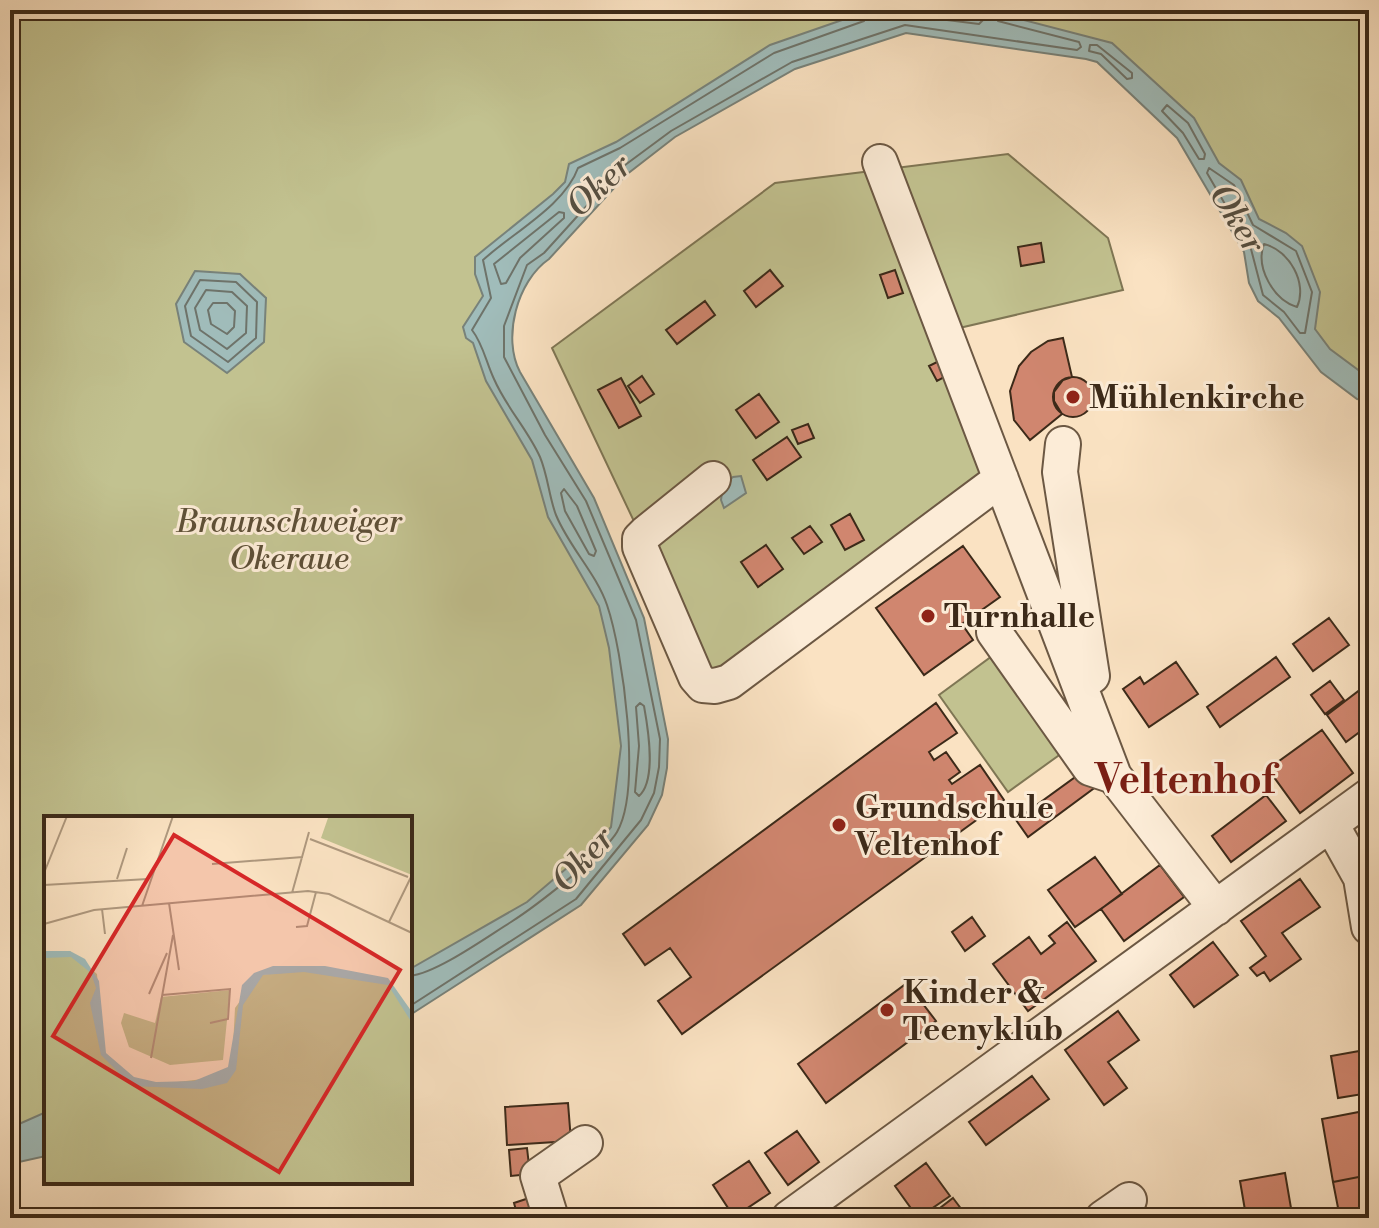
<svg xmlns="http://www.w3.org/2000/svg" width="1379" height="1228" font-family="'Libre Bodoni',serif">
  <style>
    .green { fill: #c2c290; stroke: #7f7654; stroke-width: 2 }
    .water { fill: #a0bcba; stroke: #78827a; stroke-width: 2 }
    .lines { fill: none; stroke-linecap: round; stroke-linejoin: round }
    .shore { stroke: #6e736a; stroke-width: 2 }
    .building { fill: #d0866f; stroke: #3c2a19; stroke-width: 2 }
    .minor-casing { stroke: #6c5843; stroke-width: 38 }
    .minor { stroke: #fcecd7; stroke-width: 34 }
    .poi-dot { fill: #8f2418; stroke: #fcecd7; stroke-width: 3 }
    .labels { text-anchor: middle; stroke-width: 6; stroke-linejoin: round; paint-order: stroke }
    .poi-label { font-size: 32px; font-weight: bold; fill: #3c2a19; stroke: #fcecd7; text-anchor: start }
    .park-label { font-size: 32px; font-style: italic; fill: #5e5037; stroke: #fcecd7 }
    .water-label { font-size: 34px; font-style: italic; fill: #554e41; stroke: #fcecd7 }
    .district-label { font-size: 40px; font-weight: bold; fill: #7a1f14; stroke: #fcecd7 }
    .inset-road { fill: none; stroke: #ae987e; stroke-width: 2 }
    .view { fill: #d62828; fill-opacity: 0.15; stroke: #d62828; stroke-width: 4 }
    .inset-edge { fill: none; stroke: #3c2a19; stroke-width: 4 }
  </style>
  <rect width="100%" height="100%" fill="#fae2c2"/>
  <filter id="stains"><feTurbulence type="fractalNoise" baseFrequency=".0025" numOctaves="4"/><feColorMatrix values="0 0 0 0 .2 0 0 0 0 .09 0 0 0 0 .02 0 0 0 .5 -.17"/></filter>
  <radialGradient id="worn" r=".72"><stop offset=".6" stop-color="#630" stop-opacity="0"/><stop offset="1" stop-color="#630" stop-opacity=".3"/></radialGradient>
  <path class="green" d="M10,10H1369V399L1350,392L1182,135L1102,58L911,24L769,72L635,157L521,265L496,348L639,615L620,830L544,909L410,990V818H46V1123L10,1137Z
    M1008,154L1108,238L1123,290L955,329L1002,466L710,682L552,348L775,183Z
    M999,651L1069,748L1008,792L939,695Z"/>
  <path class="water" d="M871,10H985L1112,43L1194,118L1219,163L1241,180L1259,219L1286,233L1302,246L1320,292L1315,329L1330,349L1369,378V401L1357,399L1321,372L1279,318L1258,301L1249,283L1244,252L1177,138L1097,62L1086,59L906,33L795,69L675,137L626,175L549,259C517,281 502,338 520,372L594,498L644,618L668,739L667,768L662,795L648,825L581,905L410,1015V969L527,902L602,838L611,827L621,746L609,648L599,606L548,517L532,460L486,381L473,343L466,338L463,327L483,296L475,274V257L553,194L565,182L569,164L616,142L770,45Z
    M195,271L240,274L266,298L264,342L227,373L184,342L176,304Z
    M741,476L746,493L724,508L721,500L723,485L733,477Z
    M46,1112V1156L10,1164V1128Z"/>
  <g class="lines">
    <path class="shore" d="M880,10L883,20L907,15L979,24L983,20L982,10
      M1097,45L1132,73V78L1127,79L1101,54L1089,51L1090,45Z
      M1167,105L1188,123L1205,154L1204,159H1199L1183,133L1162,111Z
      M1209,168L1234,185L1253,225L1296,251L1312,292L1305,333H1300L1284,312L1263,295L1251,249L1207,173Z
      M559,212L564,213V218L520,258L506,283L501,284L494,264Z
      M1264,244C1289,250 1308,283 1297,307C1274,300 1255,268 1264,244Z
      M200,280L236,282L257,302L256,338L228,362L191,336L185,306Z
      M206,290L232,292L247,306L246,333L227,349L200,330L195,308Z
      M213,303H227L235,311L234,327L227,334L211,324L208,310Z
      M564,489L577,506L596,551L594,556L589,554L565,511L561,493Z
      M640,703L644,706C648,728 657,780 639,796L635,792L639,746L636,707Z
      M410,976C437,973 487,937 511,922C533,908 605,853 617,832C642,789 623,652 607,605C596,573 569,547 556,515C549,497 548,476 540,457C528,430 506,407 494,379C486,362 483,344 472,330L491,298L483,260C514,232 565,205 578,168L620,148L774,53L864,21L870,10
      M410,1006L576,899L641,820L654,793L659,767L660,739L636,620L586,501L545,435L504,357V326L527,265L544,253L621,168L671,131L792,62L905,25L1077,50L1081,47L1079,42L998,21L992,10"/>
  </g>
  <path class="building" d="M1041,243L1044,262L1021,266L1018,247Z
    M770,270L783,286L756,307L744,291Z
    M895,270L903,293L888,298L880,275Z
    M705,301L715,315L677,344L666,330Z
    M1063,338L1072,377L1063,380L1054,392V401L1062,414L1030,440L1014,420L1010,391L1019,366L1031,352L1048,341Z
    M943,359L950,374L937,381L929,366Z
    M642,376L654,394L640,403L628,386Z
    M1053 397a20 20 0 1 1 40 0a20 20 0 1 1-40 0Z
    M621,378L641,416L619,428L598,390Z
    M759,394L779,422L756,438L736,410Z
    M808,424L814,438L798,444L792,430Z
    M787,437L801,457L767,480L753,460Z
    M850,514L864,540L845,550L831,525Z
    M810,526L822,542L804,554L792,538Z
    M766,545L783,569L758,587L741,562Z
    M963,546L1000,597L962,624L973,640L924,675L876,608Z
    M1329,618L1349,645L1313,671L1293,644Z
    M1276,657L1290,677L1220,727L1207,707Z
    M1176,662L1198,694L1149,727L1123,689L1140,677L1144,684Z
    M1330,681L1344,700L1325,714L1311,695Z
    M1361,689L1369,700V725L1346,742L1327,715Z
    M936,703L957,733L929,752L934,760L946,752L960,772L949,780L952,784L980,765L1004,800L682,1034L658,1001L691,977L670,948L645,965L623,934Z
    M1322,730L1353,773L1300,813L1268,769Z
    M1085,770L1097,786L1028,837L1016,820Z
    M1266,795L1286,821L1231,862L1212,836Z
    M1095,857L1122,894L1075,927L1048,890Z
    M1160,865L1184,897L1124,941L1101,909Z
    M1300,879L1320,907L1282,933L1301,959L1270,981L1264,972L1257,976L1250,968L1266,956L1241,921Z
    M972,917L985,936L965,951L952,932Z
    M1067,922L1096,961L1028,1011L993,964L1029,937L1041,954L1055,943L1049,936Z
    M1213,942L1238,975L1194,1007L1170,975Z
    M907,983L936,1021L826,1103L798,1064Z
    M1118,1011L1139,1040L1108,1062L1127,1088L1104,1105L1065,1050Z
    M1365,1050L1369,1093L1338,1098L1331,1056Z
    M1032,1076L1049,1099L986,1145L969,1122Z
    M568,1103L571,1141L507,1145L505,1107Z
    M1364,1111L1369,1140V1175L1333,1182L1322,1119Z
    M797,1131L819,1162L788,1185L765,1153Z
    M527,1148L530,1174L511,1176L509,1150Z
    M749,1161L770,1193L734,1217L713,1185Z
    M926,1163L950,1196L918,1218L895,1186Z
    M1285,1173L1291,1208L1246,1216L1240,1181Z
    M1369,1175V1218H1340L1333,1182Z
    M532,1197L539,1218H518L514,1203Z
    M953,1198L968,1218H927Z"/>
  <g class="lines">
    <g class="minor-casing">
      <path id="minor" d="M880,162L1114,776L1216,908
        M1063,444L1060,472L1092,676
        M713,479L646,533L640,539V547L696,677L703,685L715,686L729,682L1001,479
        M994,632L1090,768L1114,776
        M1331,824L1361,878L1369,927
        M551,1218L538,1176L585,1143
        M789,1218L1369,796
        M1103,1218L1129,1200"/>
    </g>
    <use href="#minor" class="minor"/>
  </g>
  <g class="poi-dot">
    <circle cx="1073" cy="397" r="8"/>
    <circle cx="928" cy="616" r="8"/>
    <circle cx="839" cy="825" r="8"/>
    <circle cx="887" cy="1010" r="8"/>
  </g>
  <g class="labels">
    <g class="poi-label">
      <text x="1089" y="408">Mühlenkirche</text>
      <text x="944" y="627">Turnhalle</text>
      <text x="855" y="818">Grundschule<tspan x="855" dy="37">Veltenhof</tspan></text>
      <text x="903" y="1003">Kinder &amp;<tspan x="903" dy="37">Teenyklub</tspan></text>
    </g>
    <g class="park-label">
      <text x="289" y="532">Braunschweiger<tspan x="289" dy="37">Okeraue</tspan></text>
    </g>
    <g class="water-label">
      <text transform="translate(598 185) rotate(-43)" y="12">Oker</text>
      <text transform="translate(1238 218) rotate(58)" y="12">Oker</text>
      <text transform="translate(582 859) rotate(-48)" y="12">Oker</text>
    </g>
    <g class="district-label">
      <text x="1185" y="793">Veltenhof</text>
    </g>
  </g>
  <g transform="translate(44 816)">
    <rect width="368" height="368" fill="#fae2c2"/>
    <path d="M280,0H368V59L277,22L284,2ZM0,135H26L53,158L60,237L88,262L116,268L176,261L188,250L191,192L215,159L273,153L344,167L368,202V368H0ZM186,174L179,244L126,249L85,231L77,207L80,197L111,207L117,181Z" fill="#c2c290"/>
    <path d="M0,135H26L41,143L55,165L62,237L90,261L112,266L150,265L184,251L198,169L210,157L229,150H281L344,162L368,196V207L344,169L260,156L219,159L199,189L192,254L183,267L158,273L88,270L57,239L46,187L52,172L47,157L27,141L0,142Z" fill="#a0bcba"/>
    <path class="inset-road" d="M266,23L364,61M168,48L259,41M0,57L23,0M73,63L83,32M0,69L104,63M248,77L265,16M125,87L135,154M98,90L129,0M58,93L61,118M345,106L368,59M0,108L50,94L264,75L285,78L368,117M252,111L263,110L272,76M105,178L123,137M118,179L186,173L184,203L166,207M107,242L129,119"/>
    <path class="view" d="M130,19L356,154L235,356L9,220Z"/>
    <rect width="368" height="368" class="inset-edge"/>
  </g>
  <rect width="1379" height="1228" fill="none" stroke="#fae2c2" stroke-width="40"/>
  <rect x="12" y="12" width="1355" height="1204" fill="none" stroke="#3c2a19" stroke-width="4"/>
  <rect x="20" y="20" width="1339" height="1188" fill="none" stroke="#3c2a19" stroke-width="2"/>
  <rect width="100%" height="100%" filter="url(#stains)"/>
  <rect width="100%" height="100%" fill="url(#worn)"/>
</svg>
